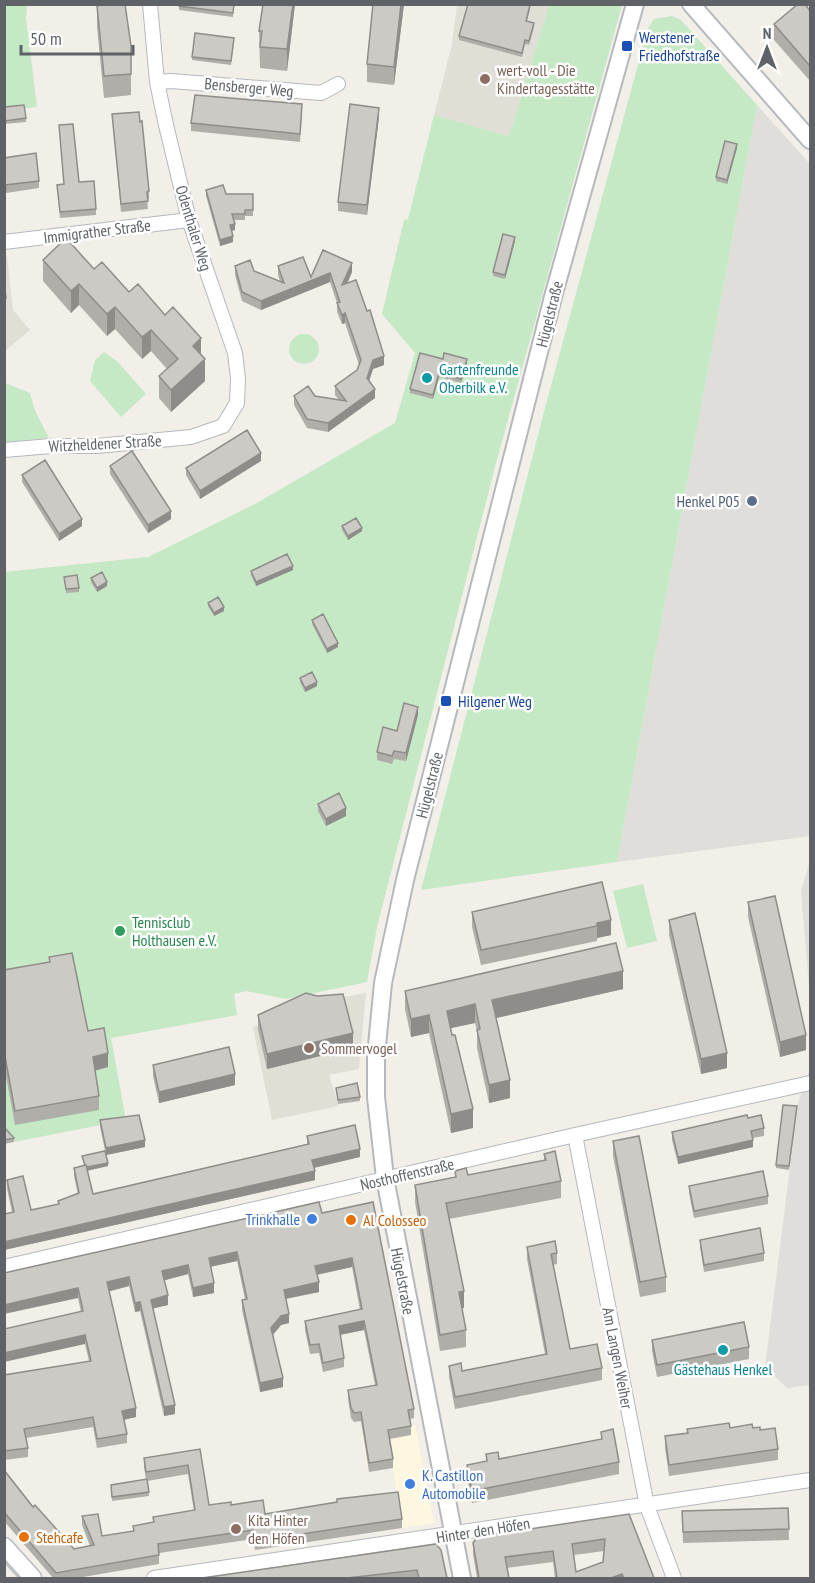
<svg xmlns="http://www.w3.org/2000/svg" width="815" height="1583" font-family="'PT Sans Narrow',sans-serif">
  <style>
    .commercial { fill: #fef7e0 }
    .industrial { fill: #e0deda }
    .education { fill: #e1ded6 }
    .green { fill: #c5e8c5 }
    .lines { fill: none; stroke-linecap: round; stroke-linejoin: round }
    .minor-casing { stroke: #b5b8bc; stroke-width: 16 }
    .tertiary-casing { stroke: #b5b8bc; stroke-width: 20 }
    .secondary-casing { stroke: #b6babf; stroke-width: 21 }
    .minor { stroke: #fff; stroke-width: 14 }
    .tertiary { stroke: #fff; stroke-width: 16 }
    .secondary { stroke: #fff; stroke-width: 18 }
    .tram { stroke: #b6b7b8; stroke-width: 1.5 }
    .wall { fill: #afaea9; fill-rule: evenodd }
    .shaded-wall { fill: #8f8d8a }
    .building { fill: #cccac5; stroke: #8f8d8a; stroke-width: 1.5; fill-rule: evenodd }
    .transit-dot { fill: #1a4fb4; stroke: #fff; stroke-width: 2 }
    .education-dot { fill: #8d6e63; stroke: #fff; stroke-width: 2 }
    .culture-dot { fill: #0f9aa8; stroke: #fff; stroke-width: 2 }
    .service-dot { fill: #5c6f8a; stroke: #fff; stroke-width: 2 }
    .leisure-dot { fill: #2e9e5b; stroke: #fff; stroke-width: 2 }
    .shop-dot { fill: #3f7fe0; stroke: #fff; stroke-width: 2 }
    .food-dot { fill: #e8710a; stroke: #fff; stroke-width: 2 }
    .labels { text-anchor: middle; stroke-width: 5; stroke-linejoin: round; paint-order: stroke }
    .transit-label { font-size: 16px; fill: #164399; stroke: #fff; text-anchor: start }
    .education-label { font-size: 16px; fill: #785e54; stroke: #fff; text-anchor: start }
    .street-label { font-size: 16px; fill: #5f6368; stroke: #fff }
    .culture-label { font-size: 16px; fill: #0d838f; stroke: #fff; text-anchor: start }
    .service-label { font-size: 16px; fill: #4e5e75; stroke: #fff; text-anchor: end }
    .leisure-label { font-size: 16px; fill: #27864d; stroke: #fff; text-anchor: start }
    .shop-label { font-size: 16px; fill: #366cbe; stroke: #fff; text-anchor: end }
    .food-label { font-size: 16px; fill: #c56008; stroke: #fff; text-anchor: start }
  </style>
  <rect width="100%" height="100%" fill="#f1efe8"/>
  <path class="commercial" d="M415,1425L434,1523L402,1528L392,1462L367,1466L362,1435Z"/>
  <path class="industrial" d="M757,105L810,164V836L617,862Z
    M810,861V998L801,891Z
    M810,1068V1385L787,1388L765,1367L798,1103Z"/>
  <path class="education" d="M457,5H549L509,136L434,115L452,44Z
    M7,256L13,310L30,330L5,351L4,257Z
    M366,993L359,1069L329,1075L339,1106L272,1120L253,1027L316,1002Z"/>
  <path class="green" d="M4,5H27L26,18L37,107L5,111Z
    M549,5H622L495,467L377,927L367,982L286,999L246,991L234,994L237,1015L111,1038L126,1120L14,1142L4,1131V572L148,557L253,505L395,423L415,353L382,314L404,220L408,219L434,115L509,136Z
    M672,16L681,20L757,105L617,862L421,890L546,404L648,28L654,19Z
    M289 349a15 15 0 1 1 30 0a15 15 0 1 1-30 0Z
    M104,352L118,362L146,394L121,417L90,381L95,360Z
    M5,383L30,393L35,411L49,438L5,442Z
    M643,884L657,941L627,948L613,891Z"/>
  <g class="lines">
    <g class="minor-casing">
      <path id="minor" d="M157,82L171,81L321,93L338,84
        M4,242L189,220
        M4,450L51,446H97L191,437L223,426L237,403L238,379L235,353L189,220L166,125L157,82L150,4
        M575,1135L647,1506L674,1578
        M4,1267L575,1135L810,1083
        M154,1578L810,1480"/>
    </g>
    <g class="tertiary-casing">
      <path id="tertiary" d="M691,4L810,140
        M462,1578L385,1178L376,1097V1056L383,983L405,880L553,297L635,4"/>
    </g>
    <g class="secondary-casing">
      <path id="secondary" d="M4,1547L32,1578"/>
    </g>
    <use href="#minor" class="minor"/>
    <use href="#tertiary" class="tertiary"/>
    <use href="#secondary" class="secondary"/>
    <path class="tram" d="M4,1559L21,1578"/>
  </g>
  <path class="wall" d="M102,4H125L131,46V95L104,98L97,27V6Z
    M179,4H234L233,17L179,10Z
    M263,4H295L287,71L260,68L259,31Z
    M373,4H404L394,85L367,82V64Z
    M530,9L527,21L534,27L529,45L525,44L522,57L459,40V36Z
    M810,11V81L774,40V24Z
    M234,42L231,65L192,60V57Z
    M4,107L26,118V122L4,124Z
    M302,112L300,142L191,131V123Z
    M112,114L149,191V199H147L148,209L121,212Z
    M379,117L367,215L338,211V202Z
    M59,125L79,182L96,209V215L60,218L57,185L64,184Z
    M737,148L727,184L716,181V177Z
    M4,158L39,181V188L6,193V196H4Z
    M206,190L226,194H253V216H245V220H234L235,230L232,231L233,242L220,246L206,196Z
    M515,241L505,279L493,276V272Z
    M323,250L352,272L347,284L384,365L373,369L369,381L375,398L328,432L307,428L294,405V396H315L339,400L335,395V386L357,370L359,365L345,323L342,324L337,312V303L330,282L261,310L242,301L235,275V266L254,271L280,281L278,275V266L311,277Z
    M43,260L94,269L129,292L201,355L205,381L171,412L159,398V376L167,369L151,351L142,359L115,329L107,336L79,305L71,313L43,281Z
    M4,281L6,298V309H4Z
    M443,359L467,363L461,383L439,377L433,399L410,393V389Z
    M261,461L200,499L186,475V468Z
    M110,466L171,519L148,533L110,474Z
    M22,475L82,526L59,541L22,482Z
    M342,526L362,531L348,540L342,530Z
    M293,570L256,586L251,575V571Z
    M64,577L79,588V592L66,593Z
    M91,578L107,586L97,592L91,582Z
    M208,603L224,611L214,616L208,606Z
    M312,620L338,647L327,653L312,624Z
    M300,678L317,686L305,692L300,682Z
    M418,715L406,761L394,759L392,764L377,760V752L397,731Z
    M318,804L346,816L326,826L318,811Z
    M602,882L611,935L597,938V941L481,965L472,927V912Z
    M748,902L806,1050L780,1057L748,917Z
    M669,920L727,1068L701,1074L669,935Z
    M49,957L108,1067L95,1071L99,1096V1110L15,1125L4,1065V970L49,962Z
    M623,989L496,1018L510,1098L489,1103L477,1048V1032L475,1023L450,1028L473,1128L451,1133L429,1033L411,1037L405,1009V991Z
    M258,1015L353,1048L267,1069L258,1030Z
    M153,1065L235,1085L159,1103L153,1076Z
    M336,1088L360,1097V1101L338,1104Z
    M797,1110L789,1170L776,1168V1165Z
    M748,1118L764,1128V1136L752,1138L753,1147L678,1164L672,1140V1132Z
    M100,1120L145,1147L106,1155L100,1127Z
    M4,1127L14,1138V1142L4,1144Z
    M307,1136L360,1157L314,1168L315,1180L4,1250V1214L12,1212L7,1189V1180L31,1210L58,1204V1201L78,1194L74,1176V1168L84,1165L82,1156L108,1166L87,1171L93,1194L307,1144Z
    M613,1141L666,1277V1292L640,1297L613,1156Z
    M544,1154L561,1181V1198L449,1219L464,1308H462L466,1330V1347L440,1351L415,1202V1185L455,1177V1171L468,1175L544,1160Z
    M689,1186L768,1196V1204L694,1218L689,1193Z
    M373,1202L414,1409V1418L410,1419L411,1426V1435L390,1439L393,1459V1468L369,1472L361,1421L354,1422L351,1418L348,1399V1390L375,1385L364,1330L340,1335L344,1358V1367L323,1372L319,1353L310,1354L305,1330V1321L360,1310L352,1267L317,1275L319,1292L286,1299L289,1323L281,1325L273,1335L283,1387L260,1392L242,1310V1300L245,1299L237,1261L210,1267L214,1293L193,1297L188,1274L164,1280L168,1305L153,1308L175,1414L164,1416L140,1311L135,1312L129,1286L109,1291L136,1417L124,1420L127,1434V1443L97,1448L93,1427L26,1438L28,1448V1457L4,1460V1375L89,1361L85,1344L81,1312L78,1298L4,1273L322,1213Z
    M700,1240L764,1253V1261L704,1272L700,1247Z
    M527,1247L557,1253V1264L553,1265L570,1349L602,1368V1380L455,1409L449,1377V1366L462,1371L545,1354L527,1259Z
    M652,1340L749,1347V1359L657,1377L652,1351Z
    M730,1428H753L760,1430L778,1449V1460L669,1476L665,1448V1436L687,1433V1429Z
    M601,1432L619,1462V1474L472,1503L467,1477V1465L486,1461V1454L499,1459L601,1439Z
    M200,1449L209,1505H231L265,1514L402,1519V1528L255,1550L253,1539L159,1553V1564L77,1578H53L4,1521V1470L33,1507L74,1549L90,1546L82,1525V1516L102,1536L133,1531V1526L153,1522V1517L194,1511L188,1474L147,1481L149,1496L112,1501L111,1485L146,1480L144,1467V1458Z
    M788,1508L789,1540L683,1543L682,1511Z
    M629,1514L654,1578H555L553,1562L507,1568L509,1578H477L473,1554V1543ZM604,1551L603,1562L576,1572L574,1555Z
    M436,1544L447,1578H202Z"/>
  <path class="shaded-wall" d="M293,4H295L287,71V49Z
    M401,4H404L394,85V67Z
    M379,108V117L367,215V205Z
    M737,144V148L727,184V180Z
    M235,224V230L230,231V225Z
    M233,236V242L220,246V240Z
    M515,237V241L505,279V275Z
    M352,263V272L342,295V285Z
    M330,273V282L261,310V301Z
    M79,284V305L71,313V291Z
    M115,307V329L107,336V314Z
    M345,313V323L342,324V315Z
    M151,330V351L142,359V337Z
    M201,338V360L193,346Z
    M384,356V365L373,369L367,387V378L373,360Z
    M205,359V381L171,412V390Z
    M467,359V363L461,383V379Z
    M439,373V377L433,399V395Z
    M375,389V398L328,432V423Z
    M261,453V461L200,499V491Z
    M171,511V519L148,533V525Z
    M82,519V526L59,541V534Z
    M362,528V531L348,540V536Z
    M293,566V570L256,586V582Z
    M107,582V586L97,592V588Z
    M224,607V611L214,616V613Z
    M338,643V647L327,653V649Z
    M317,682V686L305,692V688Z
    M418,707V715L406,761V753Z
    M346,808V816L326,826V819Z
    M611,920V935L597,938V923Z
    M623,971V989L492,1019V1000Z
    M475,1004V1023L447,1029V1011Z
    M429,1015V1033L411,1037V1019Z
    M353,1033V1048L267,1069V1054Z
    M806,1035V1050L780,1057V1042Z
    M108,1053V1067L93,1071V1057Z
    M727,1053V1068L701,1074V1059Z
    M235,1074V1085L159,1103V1092Z
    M510,1080V1098L489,1103V1085Z
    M473,1109V1128L451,1133V1114Z
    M145,1140V1147L106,1155V1148Z
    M753,1140V1147L678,1164V1157Z
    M360,1149V1157L312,1168V1160Z
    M108,1163V1166L85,1171V1168Z
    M315,1171V1180L4,1250V1242Z
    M237,1252V1261L209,1267V1258Z
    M352,1258V1267L315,1275V1266Z
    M188,1265V1274L162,1281V1271Z
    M129,1277V1286L107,1292V1282Z
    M319,1282V1292L284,1299V1290Z
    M214,1283V1293L193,1297V1288Z
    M78,1288V1298L4,1314V1305Z
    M464,1291V1308L459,1309V1292Z
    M168,1295V1305L151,1309V1300Z
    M140,1302V1311L135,1312V1303Z
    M289,1314V1323L281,1325L271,1337V1328L281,1316Z
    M364,1321V1330L339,1335V1326Z
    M85,1335V1344L4,1362V1353Z
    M283,1378V1387L260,1392V1383Z
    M175,1405V1414L164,1416V1407Z
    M136,1408V1417L122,1420V1411Z
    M622,1574V1578H611Z"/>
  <path class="building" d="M104,4H125L131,46V74L104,76L97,6Z
    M179,4H234L233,13L179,6Z
    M263,4H293L287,49L260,47L262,31H259Z
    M373,4H401L394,67L367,64Z
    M468,4L530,5L526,21L534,23L529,41L525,40L522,53L459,36Z
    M798,4H805L810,11V66L774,24Z
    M195,33L234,38L231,61L192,57Z
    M195,95L302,104L300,134L191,123Z
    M350,104L379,108L367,205L338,202Z
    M24,105L26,118L4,121V107Z
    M139,112L140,122L142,121L149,191L147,192L148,201L121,204L112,114Z
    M73,124L79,182L94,181L96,209L60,212L57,185L64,184L59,125Z
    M725,141L737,144L727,180L716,177Z
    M36,153L39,181L5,185L6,188L4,189V158Z
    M223,185L226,194H253V210H245V214H232L235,224L230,225L233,236L220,240L206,190Z
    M503,234L515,237L505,275L493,272Z
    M66,238L94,269L102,262L129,292L138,284L165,315L173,307L201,338L193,346L205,359L171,390L159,376L178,359L151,330L142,337L115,307L107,314L79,284L71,291L43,260Z
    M323,250L352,263L342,285L356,280L367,311L370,310L384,356L373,360L367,378L375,389L328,423L307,419L294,396L308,386L315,396L346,401L335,386L357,370L361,360L345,313L342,315L337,303L340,302L330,273L261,301L242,292L235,266L250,260L254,271L284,283L278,266L303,257L311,277Z
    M4,281L6,298H4Z
    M420,353L443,359L444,353L467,359L461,379L439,373L433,395L410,389Z
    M247,430L261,453L200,491L186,468Z
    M132,451L171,511L148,525L110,466Z
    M45,460L82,519L59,534L22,475Z
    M356,518L362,528L348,536L342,526Z
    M287,554L293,566L256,582L251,571Z
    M102,572L107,582L97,588L91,578Z
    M77,575L79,588L66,589L64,577Z
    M218,597L224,607L214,613L208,603Z
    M323,614L338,643L327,649L312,620Z
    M312,672L317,682L305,688L300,678Z
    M404,703L418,707L406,753L394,751L392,756L377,752L383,727L397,731Z
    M339,793L346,808L326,819L318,804Z
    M602,882L611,920L597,923V926L481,950L472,912Z
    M775,896L806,1035L780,1042L748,902Z
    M695,913L727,1053L701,1059L669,920Z
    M616,943L623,971L492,1000L510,1080L489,1085L477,1030L480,1029L475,1004L447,1011L452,1035H455L473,1109L451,1114L429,1015L411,1019L405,991Z
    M72,953L88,1031L104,1028L108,1053L93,1057L99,1096L15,1111L4,1051V970L50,962L49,957Z
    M306,993L317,996L343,994L353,1033L267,1054L258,1015Z
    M229,1047L235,1074L159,1092L153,1065Z
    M357,1083L360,1097L338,1100L336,1088Z
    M783,1105L797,1106L789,1166L776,1165Z
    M139,1115L145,1140L106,1148L100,1120Z
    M747,1115L748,1118L761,1115L764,1128L751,1131L753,1140L678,1157L672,1132Z
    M355,1125L360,1149L312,1160L315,1171L4,1242V1214L14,1212L7,1180L23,1176L31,1210L59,1204L58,1201L79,1193L74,1168L86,1165L93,1194L309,1144L307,1136Z
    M4,1127L14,1138L4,1140Z
    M639,1136L666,1277L640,1282L613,1141Z
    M105,1151L108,1163L87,1167L86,1165H85L82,1156Z
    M555,1151L561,1181L446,1203L464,1291L459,1292L466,1330L440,1335L415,1185L456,1177L455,1171L466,1168L468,1175L546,1160L544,1154Z
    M763,1171L768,1196L694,1211L689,1186Z
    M319,1202L322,1213L373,1202L414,1409L408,1410L411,1426L388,1430L393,1459L369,1463L361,1412L354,1413L351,1408L348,1390L377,1385L364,1321L339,1326L344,1358L323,1363L319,1344L310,1345L305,1321L362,1309L352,1258L315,1266L319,1282L284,1290L289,1314L281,1316L271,1328L283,1378L260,1383L242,1300L247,1299L237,1252L209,1258L214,1283L193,1288L188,1265L162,1271L168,1295L151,1300L175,1405L164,1407L140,1302L135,1303L129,1277L107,1282L136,1408L122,1411L127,1434L97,1439L93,1417L24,1429L28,1448L4,1451V1375L91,1361L85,1335L4,1353V1329L83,1311L78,1288L4,1305V1273Z
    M760,1228L764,1253L704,1265L700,1240Z
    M555,1241L557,1253L551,1254L570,1349L597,1344L602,1368L455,1397L449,1366L461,1363L462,1371L547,1354L527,1247Z
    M744,1322L749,1347L657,1365L652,1340Z
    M729,1423L730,1428L752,1424L753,1428L760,1427V1430L775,1428L778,1449L669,1465L665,1436L688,1433L687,1429Z
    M613,1429L619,1462L472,1491L467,1465L487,1461L486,1454L498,1452L499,1459L602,1439L601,1432Z
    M200,1449L209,1505L231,1502V1505L263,1500L265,1514L337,1502V1499L398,1492L402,1519L255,1541L253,1530L158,1544L159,1555L56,1573L4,1512V1470L33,1507L35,1505L74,1549L94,1545L82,1516L98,1514L102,1536L134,1531L133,1526L154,1522L153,1517L195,1510L188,1465L146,1472L144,1458Z
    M147,1479L149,1492L112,1497L111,1485Z
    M788,1508L789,1529L683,1532L682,1511Z
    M629,1514L654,1578H624L622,1574L611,1578H557L553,1551L505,1557L509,1578H479L473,1543L477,1537ZM605,1539L603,1562L576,1572L572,1544Z
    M436,1544L441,1550L447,1578H419L417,1570L347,1578H202Z"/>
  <g class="transit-dot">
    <rect x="621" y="40" width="12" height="12" rx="3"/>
    <rect x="440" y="695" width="12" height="12" rx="3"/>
  </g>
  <g class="education-dot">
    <circle cx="485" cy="79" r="6"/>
    <circle cx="309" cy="1048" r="6"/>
    <circle cx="236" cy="1529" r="6"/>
  </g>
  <g class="culture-dot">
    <circle cx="427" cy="378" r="6"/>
    <circle cx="723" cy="1350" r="6"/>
  </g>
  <circle class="service-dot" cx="752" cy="501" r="6"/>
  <circle class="leisure-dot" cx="120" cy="931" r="6"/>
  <g class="shop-dot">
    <circle cx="312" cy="1219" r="6"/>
    <circle cx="410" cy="1484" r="6"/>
  </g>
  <g class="food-dot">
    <circle cx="351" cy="1220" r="6"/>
    <circle cx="24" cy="1537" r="6"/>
  </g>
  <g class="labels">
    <g class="transit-label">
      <text x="639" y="43">Werstener<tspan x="639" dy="18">Friedhofstraße</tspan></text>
      <text x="458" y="707">Hilgener Weg</text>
    </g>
    <g class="education-label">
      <text x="497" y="76">wert-voll - Die<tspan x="497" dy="18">Kindertagesstätte</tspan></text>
      <text x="321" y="1054">Sommervogel</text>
      <text x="248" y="1526">Kita Hinter<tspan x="248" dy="18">den Höfen</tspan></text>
    </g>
    <g class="street-label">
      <text transform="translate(249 87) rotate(5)" y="6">Bensberger Weg</text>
      <text transform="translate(194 228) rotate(73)" y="6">Odenthaler Weg</text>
      <text transform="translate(97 231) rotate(-7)" y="6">Immigrather Straße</text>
      <text transform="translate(549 314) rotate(-76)" y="6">Hügelstraße</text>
      <text transform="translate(105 443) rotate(-3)" y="6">Witzheldener Straße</text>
      <text transform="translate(429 785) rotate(-76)" y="6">Hügelstraße</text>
      <text transform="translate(407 1174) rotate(-13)" y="6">Nosthoffenstraße</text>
      <text transform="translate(403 1281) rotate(79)" y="6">Hügelstraße</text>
      <text transform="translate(618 1358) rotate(79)" y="6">Am Langen Weiher</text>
      <text transform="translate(483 1530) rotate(-9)" y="6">Hinter den Höfen</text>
    </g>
    <g class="culture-label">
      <text x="439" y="375">Gartenfreunde<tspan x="439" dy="18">Oberbilk e.V.</tspan></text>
      <text x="723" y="1375" text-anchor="middle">Gästehaus Henkel</text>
    </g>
    <g class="service-label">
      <text x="740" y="507">Henkel P05</text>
    </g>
    <g class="leisure-label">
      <text x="132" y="928">Tennisclub<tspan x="132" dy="18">Holthausen e.V.</tspan></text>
    </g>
    <g class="shop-label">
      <text x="300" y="1225">Trinkhalle</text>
      <text x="422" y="1481" text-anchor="start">K. Castillon<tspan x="422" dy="18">Automobile</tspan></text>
    </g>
    <g class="food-label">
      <text x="363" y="1226">Al Colosseo</text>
      <text x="36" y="1543">Stehcafe</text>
    </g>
  </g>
  <rect width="815" height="1583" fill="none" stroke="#5f6368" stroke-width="12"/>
  <g transform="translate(767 48)" stroke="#ffffff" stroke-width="4.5" paint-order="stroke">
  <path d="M0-4.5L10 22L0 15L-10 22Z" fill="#5f6368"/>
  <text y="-9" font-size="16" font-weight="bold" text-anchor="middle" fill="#5f6368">N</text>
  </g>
  <path d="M21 45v9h112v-9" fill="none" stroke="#5f6368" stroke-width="3"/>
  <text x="30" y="45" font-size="18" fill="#5f6368" stroke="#ffffff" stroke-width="4.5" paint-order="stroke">50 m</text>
</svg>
